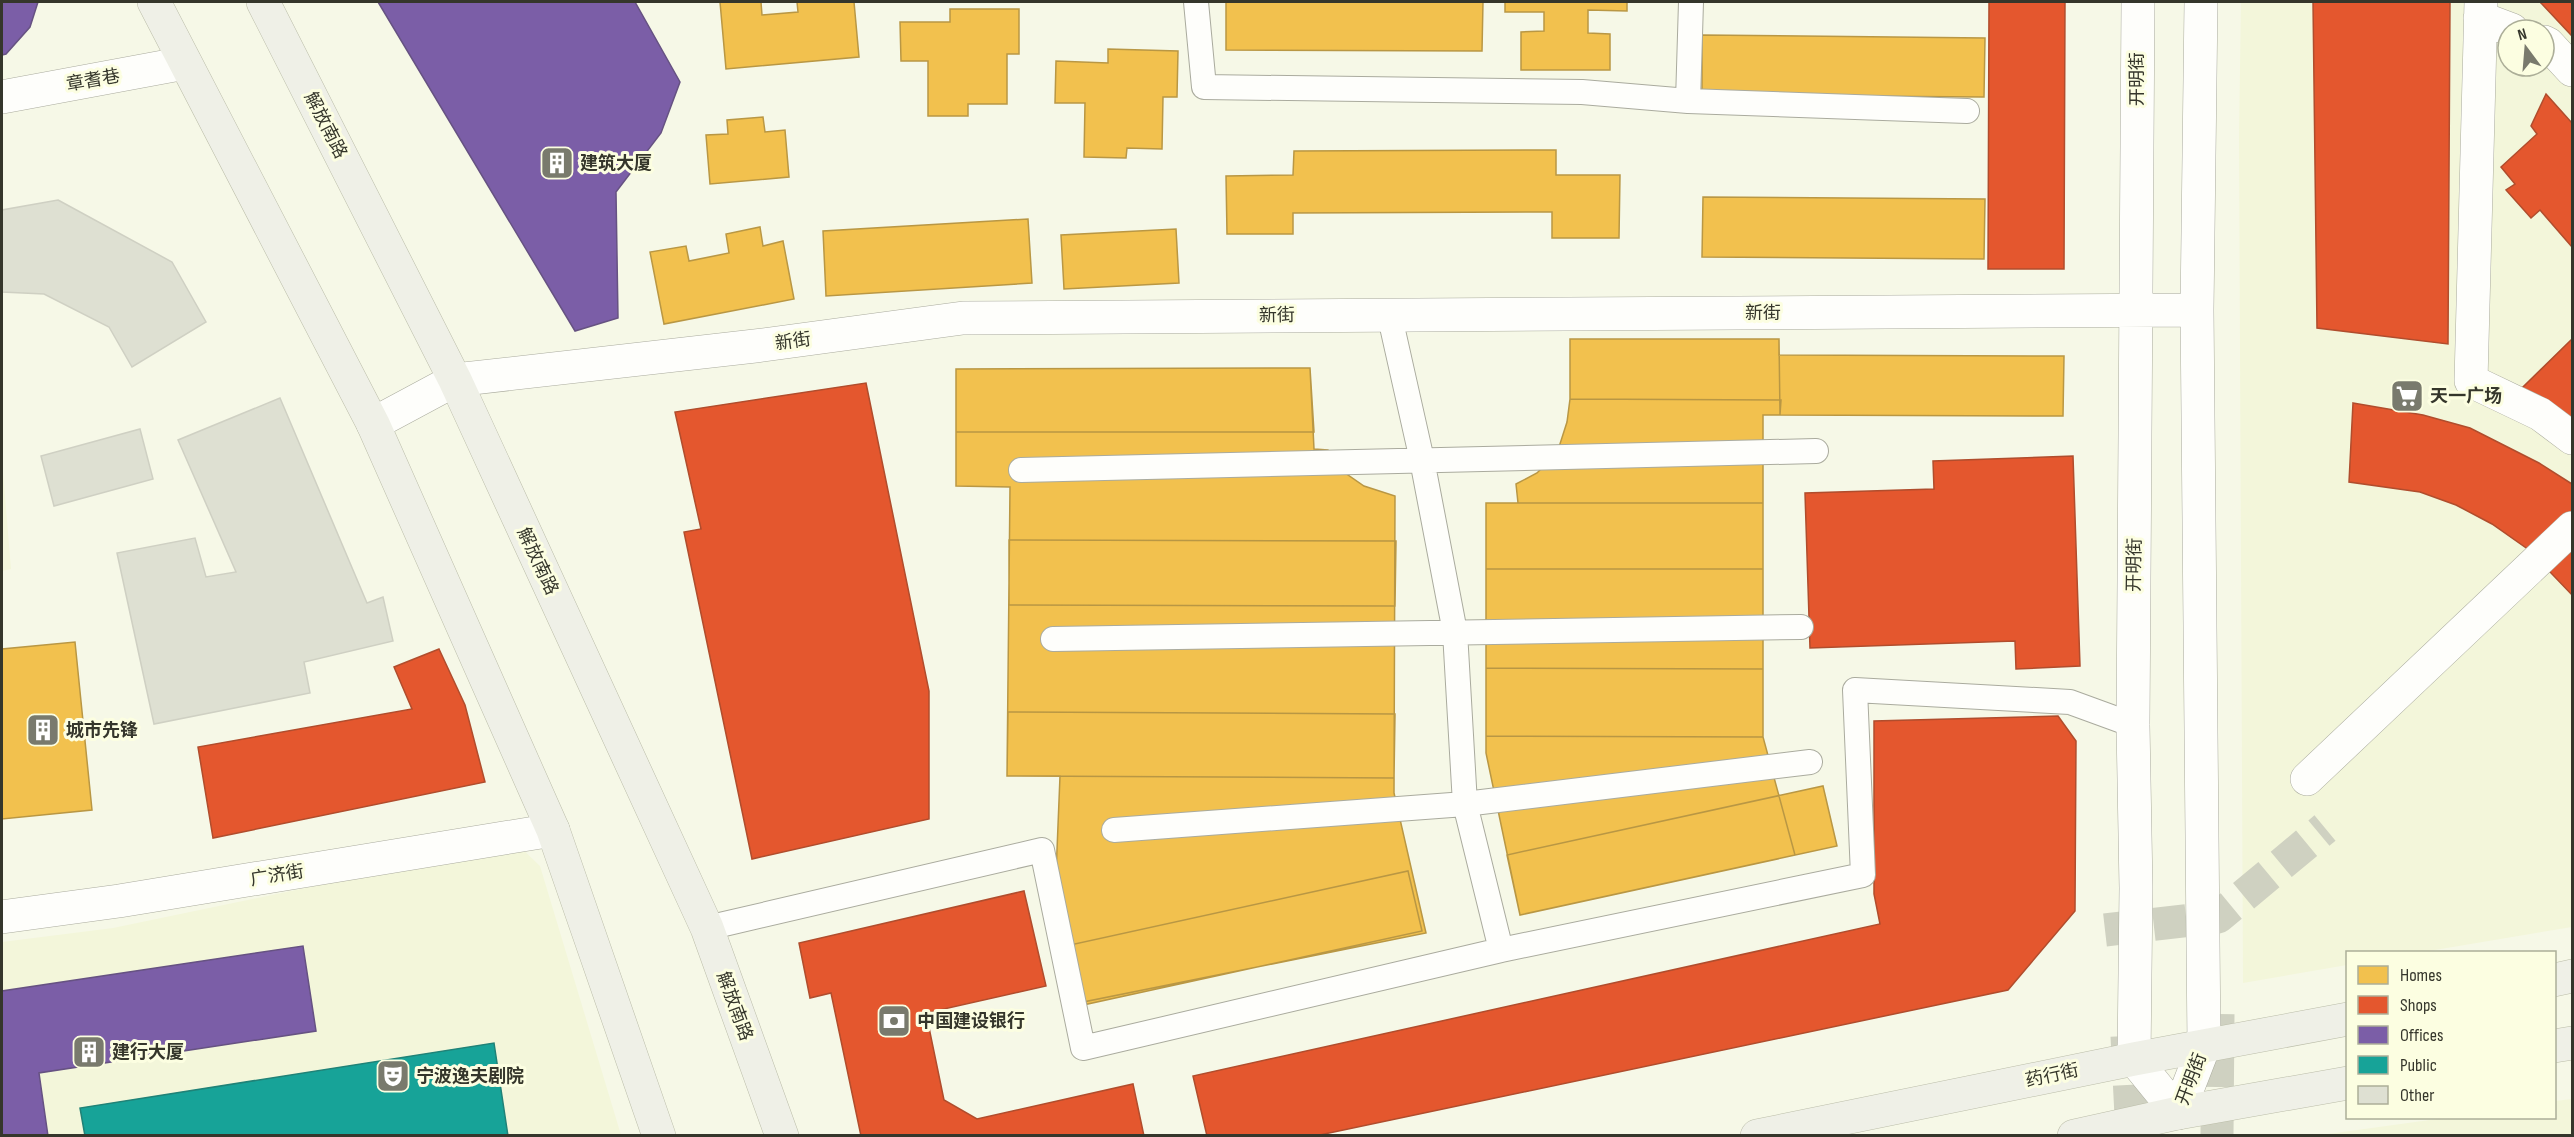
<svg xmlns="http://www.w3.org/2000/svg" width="2574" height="1137" font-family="'Sofia Sans Condensed','Noto Sans SC',sans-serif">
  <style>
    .built { fill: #f3f6da; fill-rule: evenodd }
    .homes { fill: #f2c14e; stroke: #b99744; stroke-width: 1.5 }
    .shops { fill: #e4572e; stroke: #b04d2d; stroke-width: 1.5 }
    .offices { fill: #7b5ea7; stroke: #665282; stroke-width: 1.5 }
    .public { fill: #17a398; stroke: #208277; stroke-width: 1.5 }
    .building { fill: #dee0d2; stroke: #cfd0c3; stroke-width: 1.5 }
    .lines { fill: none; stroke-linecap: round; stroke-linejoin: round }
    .street-tunnel { stroke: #cfd1c1; stroke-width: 33; stroke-dasharray: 33 16; stroke-linecap: butt }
    .lane-casing { stroke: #aaab9e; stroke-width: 26 }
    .street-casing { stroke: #aaab9e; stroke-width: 34 }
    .secondary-casing { stroke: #aaab9e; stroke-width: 34 }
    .primary-casing { stroke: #bbbda9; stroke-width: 34 }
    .lane { stroke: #fefefb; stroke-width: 24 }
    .street { stroke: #fefefb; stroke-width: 33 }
    .secondary { stroke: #fefefb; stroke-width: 33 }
    .primary { stroke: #eff0e7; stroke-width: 33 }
    .labels { text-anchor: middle; stroke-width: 6; stroke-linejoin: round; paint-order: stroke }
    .street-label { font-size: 18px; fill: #35362b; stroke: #fcfee1 }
    .poi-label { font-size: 18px; font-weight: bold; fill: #35362b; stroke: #fcfee1; text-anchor: start }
  </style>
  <rect width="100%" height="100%" fill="#f6f8e7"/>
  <path class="built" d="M2241,2H2572V927L2423,952H2348L2347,965L2243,983L2239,137ZM2508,30H2544V66H2508Z
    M2,460L11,569L2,571Z
    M517,844L540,866L621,1135H2V942L113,928Z
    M2572,1099V1135H2321L2444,1118H2554L2555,1101Z"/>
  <path class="homes" d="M720,2H761L762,15L798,12L797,2H854L859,57L726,69Z
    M1226,2H1483L1482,51L1226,50Z
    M1505,2H1627V11L1588,10V33L1610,34V70H1521V32L1544,31V12H1505Z
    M950,9H1019V54H1007V104H968V116H928V61H901L900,22H950Z
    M1702,35L1985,38L1984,97L1702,95Z
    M1108,49L1178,51L1177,97H1163L1162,149L1127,148L1126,158L1084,157L1085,103H1055L1056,61L1108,63Z
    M763,117L765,132L785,130L789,177L710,184L706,135L728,134L727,120Z
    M1556,150V175H1620L1619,238H1552V212L1293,213V234H1227L1226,176L1293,175L1294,151Z
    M1703,197L1985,199L1984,259L1702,257Z
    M1028,219L1032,283L826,296L823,231Z
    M760,227L763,246L783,241L794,299L664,324L650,252L686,246L689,261L729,253L726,234Z
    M1176,229L1179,283L1064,289L1061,235Z
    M1570,339H1779V355L2064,356L2063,416L1780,415L1781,400L1570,399Z
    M1570,339H1779L1780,415H1763V737L1795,855L1520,915L1486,753V503H1518L1516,484L1537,473L1546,464L1559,447L1567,422L1570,399Z
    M1310,368L1314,432H956V369Z
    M1310,368L1314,449L1328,450L1338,468L1364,486L1395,496L1394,793L1426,933L1083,1002L1056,875L1060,776H1007L1010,487L956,486V369Z
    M1486,503H1763V569H1486Z
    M1009,540L1396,541L1395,606L1009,605Z
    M75,642L92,810L2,819V649Z
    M1486,668L1763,669V737L1486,736Z
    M1008,712L1395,714L1394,778L1007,776Z
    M1823,786L1837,846L1520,915L1507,855Z
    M1408,871L1422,931L1083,1005L1070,945Z"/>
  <path class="shops" d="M1989,2H2065L2064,269H1988Z
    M2313,2H2450L2448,344L2317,328Z
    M2540,2H2572V36Z
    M2546,94L2572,123V247L2540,210L2531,218L2506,190L2515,184L2501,167L2537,134L2531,126Z
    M2572,339V420L2522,388Z
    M866,383L929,691V819L752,859L684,532L701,529L675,412Z
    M2353,403L2423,415L2470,428L2539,463L2572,484V595L2529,550L2492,524L2456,505L2420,492L2349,482Z
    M2073,456L2080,666L2016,669L2015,641L1810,648L1805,493L1934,489L1933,461Z
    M439,649L465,705L485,782L213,838L198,747L412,709L394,667Z
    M2058,716L2076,741L2075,911L2008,990L1315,1136H1207L1193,1076L1880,924L1874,894V721Z
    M1024,891L1046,986L926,1013L944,1100L977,1119L1133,1084L1144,1136H861L831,993L810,998L799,943Z"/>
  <path class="offices" d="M2,2H38L30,27L6,54L2,55Z
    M378,2H635L680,82L661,133L616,192L618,318L575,331Z
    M303,946L316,1031L39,1073L48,1136H2V991Z"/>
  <path class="public" d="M494,1043L508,1136H85L80,1108Z"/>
  <path class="building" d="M58,200L172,262L206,322L132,367L109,327L44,294L2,292V210Z
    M280,398L367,603L383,597L393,641L304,662L310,693L154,724L117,553L195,538L206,577L236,572L178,440Z
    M140,429L153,479L54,506L41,456Z"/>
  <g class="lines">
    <path class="street-tunnel" d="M2105,930L2218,917L2325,828
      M2127,1036L2132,1136
      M2217,1136L2218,1014"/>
    <g class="lane-casing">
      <path id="lane" d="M1196,2L1204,87L1582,92L1688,101L1967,111
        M1688,101L1691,2
        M1389,313L1422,460L1455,632L1465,804L1501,950
        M1021,470L1816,451
        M1053,639L1801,627
        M1114,830L1465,804L1810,762
        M707,928L1042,850L1083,1048L1501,950L1863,875L1855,690L2070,702L2133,725"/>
    </g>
    <g class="street-casing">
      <path id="street" d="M2481,2L2471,381L2540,414L2572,438
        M2480,18L2512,30
        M2544,42L2548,44L2572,70
        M2,97L185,63
        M2307,779L2572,528
        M2,917L119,901L553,830"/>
    </g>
    <g class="secondary-casing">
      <path id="secondary" d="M2138,2L2133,725L2136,888L2134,1059L2178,1113
        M373,424L455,380L755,346L963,318L2197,310
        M2178,1113L2204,1046L2197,310L2201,2"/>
    </g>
    <g class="primary-casing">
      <path id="primary" d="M154,2L373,424L553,830L659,1136
        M263,2L455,380L707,928L782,1136
        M2554,980L2572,976
        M2554,1046L2572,1043
        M1757,1136L2134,1059L2348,1019
        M2074,1136L2178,1113L2348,1083"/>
    </g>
    <use href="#lane" class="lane"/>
    <use href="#street" class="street"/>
    <use href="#secondary" class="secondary"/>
    <use href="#primary" class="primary"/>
  </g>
  <defs>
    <g id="building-square" transform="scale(1.725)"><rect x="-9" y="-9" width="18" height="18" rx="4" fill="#797a6d" stroke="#fcfee1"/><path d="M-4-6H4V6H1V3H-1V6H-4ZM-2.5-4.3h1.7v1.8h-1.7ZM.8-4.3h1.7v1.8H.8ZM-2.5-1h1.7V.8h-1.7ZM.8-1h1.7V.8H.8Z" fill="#fff"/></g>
    <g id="supermarket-square" transform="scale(1.725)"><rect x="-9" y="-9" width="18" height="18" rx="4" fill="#797a6d" stroke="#fcfee1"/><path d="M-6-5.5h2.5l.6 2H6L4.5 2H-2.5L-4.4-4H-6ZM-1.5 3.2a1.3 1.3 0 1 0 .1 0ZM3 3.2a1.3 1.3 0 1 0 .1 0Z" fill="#fff"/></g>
    <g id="bank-square" transform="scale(1.725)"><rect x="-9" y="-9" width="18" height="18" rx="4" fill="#797a6d" stroke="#fcfee1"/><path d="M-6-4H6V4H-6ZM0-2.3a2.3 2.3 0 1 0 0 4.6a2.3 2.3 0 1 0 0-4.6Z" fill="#fff"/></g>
    <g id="theatre-square" transform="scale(1.725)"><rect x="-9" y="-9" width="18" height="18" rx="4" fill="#797a6d" stroke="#fcfee1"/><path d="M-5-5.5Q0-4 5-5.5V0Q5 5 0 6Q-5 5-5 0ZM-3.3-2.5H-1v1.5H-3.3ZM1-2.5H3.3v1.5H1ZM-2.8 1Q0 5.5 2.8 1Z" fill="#fff"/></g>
  </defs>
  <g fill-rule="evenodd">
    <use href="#building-square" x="557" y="163"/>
    <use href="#supermarket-square" x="2407" y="396"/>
    <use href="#building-square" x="43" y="730"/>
    <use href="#bank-square" x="894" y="1021"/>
    <use href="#building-square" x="89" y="1052"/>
    <use href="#theatre-square" x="393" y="1076"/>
  </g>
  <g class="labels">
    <g class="street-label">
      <text transform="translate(2137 79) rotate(-90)" y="6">开明街</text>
      <text transform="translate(93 80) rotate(-10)" y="6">章耆巷</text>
      <text transform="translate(326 125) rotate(63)" y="6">解放南路</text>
      <text x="1763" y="319">新街</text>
      <text transform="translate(1277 315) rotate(-1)" y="6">新街</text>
      <text transform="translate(793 341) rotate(-8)" y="6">新街</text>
      <text transform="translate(538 561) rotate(65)" y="6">解放南路</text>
      <text transform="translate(2134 565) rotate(-89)" y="6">开明街</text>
      <text transform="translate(277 875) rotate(-9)" y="6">广济街</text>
      <text transform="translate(735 1006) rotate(70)" y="6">解放南路</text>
      <text transform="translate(2052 1075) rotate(-12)" y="6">药行街</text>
      <text transform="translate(2191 1079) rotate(-69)" y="6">开明街</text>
    </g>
    <g class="poi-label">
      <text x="580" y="169">建筑大厦</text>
      <text x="2430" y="402">天一广场</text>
      <text x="66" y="736">城市先锋</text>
      <text x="917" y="1027">中国建设银行</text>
      <text x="112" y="1058">建行大厦</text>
      <text x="416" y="1082">宁波逸夫剧院</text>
    </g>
  </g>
  <rect width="2574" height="1137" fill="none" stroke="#35362b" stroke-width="6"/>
  <rect x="2346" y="951" width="210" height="168" fill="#fcfee1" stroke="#acae98" stroke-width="1.5"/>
  <rect x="2358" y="966" width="30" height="18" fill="#f2c14e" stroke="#acae98" stroke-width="1.5"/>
  <text x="2400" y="981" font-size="18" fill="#35362b">Homes</text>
  <rect x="2358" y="996" width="30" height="18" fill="#e4572e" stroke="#acae98" stroke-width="1.5"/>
  <text x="2400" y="1011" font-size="18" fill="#35362b">Shops</text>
  <rect x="2358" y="1026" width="30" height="18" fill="#7b5ea7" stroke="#acae98" stroke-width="1.5"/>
  <text x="2400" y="1041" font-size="18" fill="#35362b">Offices</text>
  <rect x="2358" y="1056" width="30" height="18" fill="#17a398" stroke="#acae98" stroke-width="1.5"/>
  <text x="2400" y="1071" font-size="18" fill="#35362b">Public</text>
  <rect x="2358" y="1086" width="30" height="18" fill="#dee0d2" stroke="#acae98" stroke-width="1.5"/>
  <text x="2400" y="1101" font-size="18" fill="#35362b">Other</text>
  <g transform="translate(2526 48) rotate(344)"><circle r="28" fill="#fcfee1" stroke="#acae98" stroke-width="1.5"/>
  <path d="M0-4.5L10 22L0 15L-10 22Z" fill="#797a6d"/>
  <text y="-9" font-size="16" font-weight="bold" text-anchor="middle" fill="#35362b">N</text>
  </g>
</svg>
